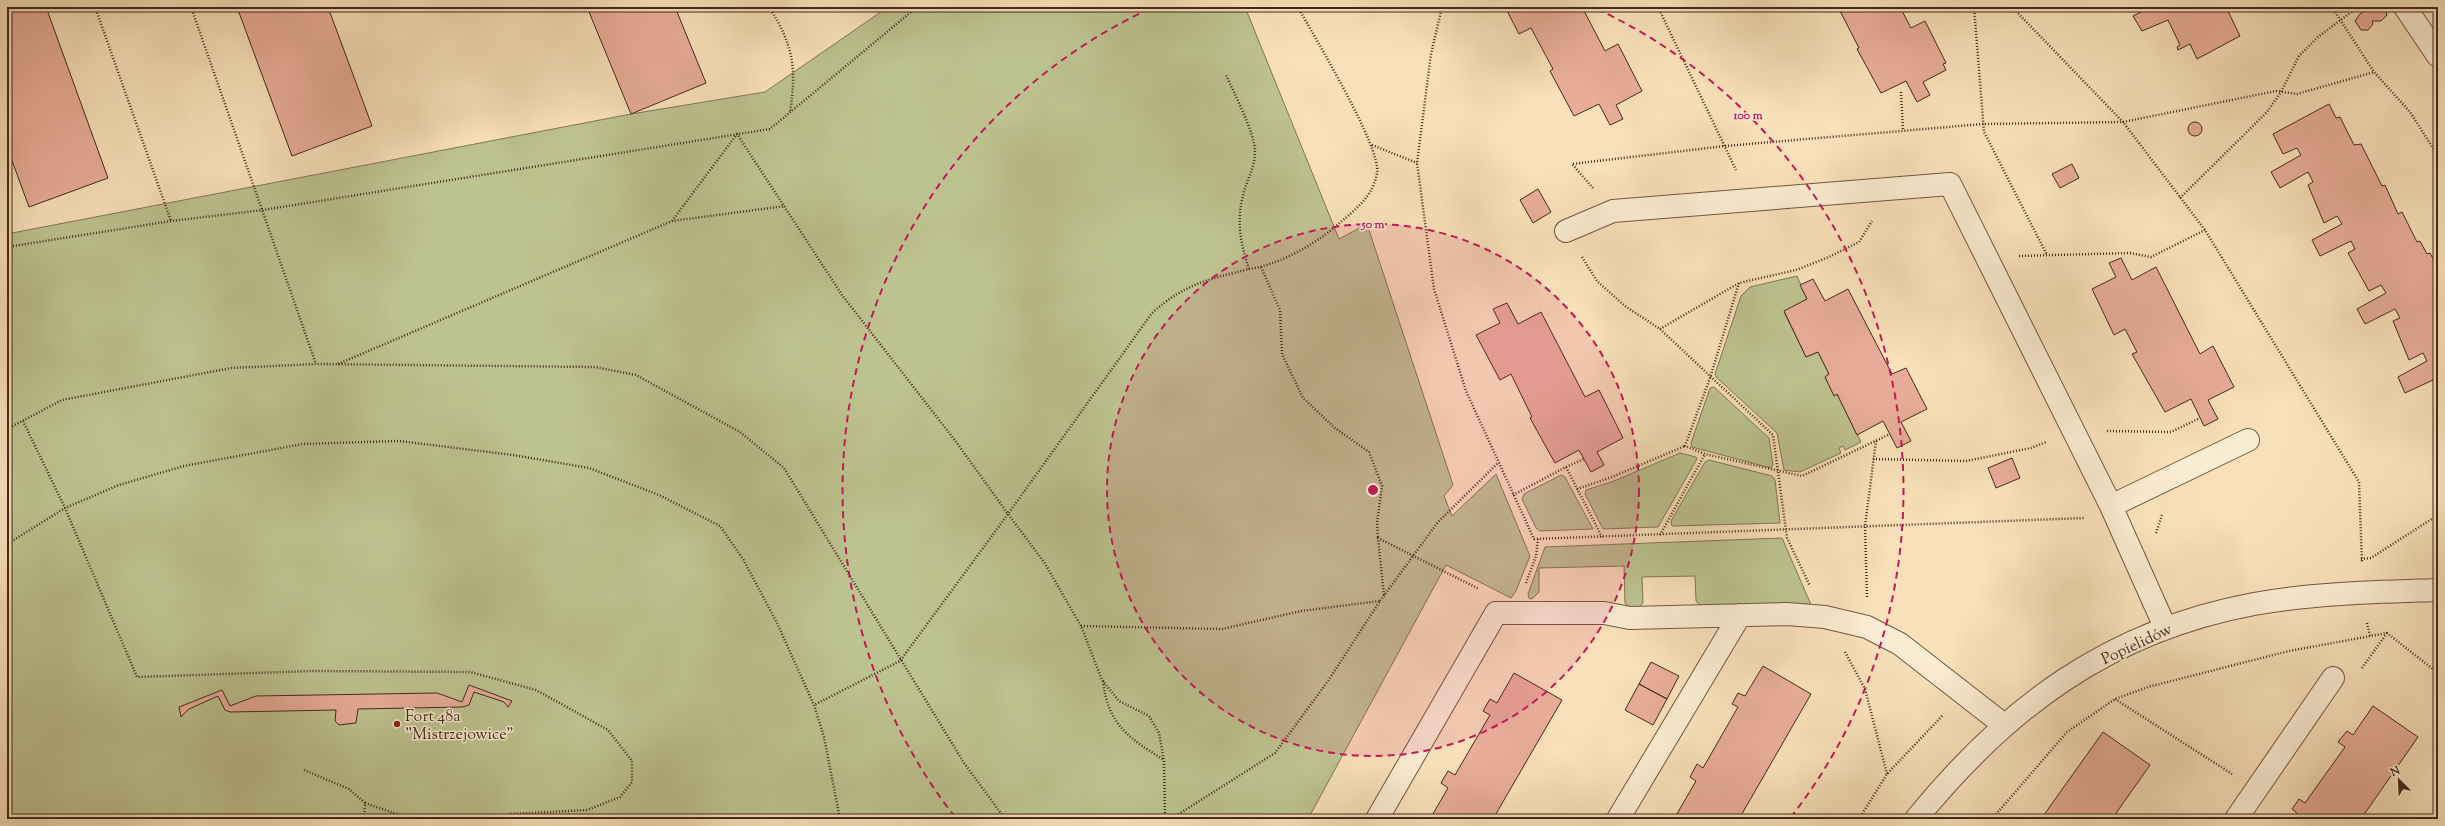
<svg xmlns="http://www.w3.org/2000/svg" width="2445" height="826" font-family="'Sorts Mill Goudy',serif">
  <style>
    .green { fill: #bdc390; stroke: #807656 }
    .building { fill: #e8ad99; stroke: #43281d }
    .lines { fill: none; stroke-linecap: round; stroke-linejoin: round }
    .minor-casing { stroke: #705644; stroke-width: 24 }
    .path { stroke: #43281d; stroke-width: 2.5; stroke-dasharray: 1 2; stroke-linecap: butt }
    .minor { stroke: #faecd2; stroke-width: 22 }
    .ring { fill: none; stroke: #c2185b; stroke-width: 2; stroke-dasharray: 7 5 }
    .poi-dot { fill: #8f2418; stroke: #faecd2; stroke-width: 1.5 }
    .labels { text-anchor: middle; stroke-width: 3; stroke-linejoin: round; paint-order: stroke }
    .street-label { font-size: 16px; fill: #43281d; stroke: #faecd2 }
    .poi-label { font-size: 16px; fill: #43281d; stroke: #faecd2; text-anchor: start }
    .centre { fill: #c2185b; stroke: #faecd2; stroke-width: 2 }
    .ring-label { font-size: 12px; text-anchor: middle; font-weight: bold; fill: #c2185b; stroke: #faecd2; stroke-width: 3; stroke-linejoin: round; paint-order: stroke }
  </style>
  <rect width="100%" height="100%" fill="#f8e1ba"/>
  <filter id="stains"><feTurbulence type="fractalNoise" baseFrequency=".005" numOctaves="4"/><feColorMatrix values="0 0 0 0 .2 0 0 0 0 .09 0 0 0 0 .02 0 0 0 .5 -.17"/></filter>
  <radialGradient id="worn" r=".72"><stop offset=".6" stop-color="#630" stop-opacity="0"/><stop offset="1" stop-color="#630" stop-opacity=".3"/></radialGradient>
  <path class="green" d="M888,7H1245L1339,239L1367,224L1453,485L1444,496L1452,516L1496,474L1530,556L1516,591L1511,598L1446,565L1308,819H7V234L631,114L765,92Z
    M1797,276L1807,299L1784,312L1806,357L1818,352L1829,374L1825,377L1834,395L1837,394L1861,442L1845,450L1843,446L1839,448L1841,453L1800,472L1784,470L1777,433L1716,377L1715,374L1741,296L1750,287Z
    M1714,387L1769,438L1773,465L1771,468L1692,447L1691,443L1710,388Z
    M1680,453L1696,457L1697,459L1658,527L1603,529L1585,494L1586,490L1614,481Z
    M1709,460L1772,476L1775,480L1780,523L1672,526L1671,521L1705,462Z
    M1561,475L1565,477L1593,529L1540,531L1536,528L1522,499L1524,494Z
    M1782,538L1812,607H1702L1696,601L1695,576L1642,577L1643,603L1638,608L1631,609L1625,603L1624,566L1539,568V592L1532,599L1529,598L1528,594L1545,547Z"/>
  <path class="building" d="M7,7H46L108,178L29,207L7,147Z
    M237,7H328L372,126L292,156Z
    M587,7H675L706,83L631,114Z
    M1505,7H1582L1605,51L1618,44L1642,91L1616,105L1623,119L1610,125L1599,104L1574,116L1550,71L1553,69L1531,28L1519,34Z
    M1824,7H1834L1826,11Z
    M1838,7H1900L1911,28L1925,21L1946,63L1943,64L1946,70L1923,82L1930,95L1917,102L1906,81L1881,93L1857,49L1859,48Z
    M2151,7H2226L2240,36L2197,59L2190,44L2178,50L2177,47L2180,45L2168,20L2142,31L2133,16Z
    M2371,7H2384L2387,15L2381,21H2372L2373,24L2368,30H2361L2355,21L2360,14Z
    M2329,104L2336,118L2340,117L2354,145L2361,144L2382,186L2385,185L2398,214L2402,212L2417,242L2420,241L2427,254L2430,253L2438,268L2435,270L2438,275V391L2433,380L2405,393L2398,377L2427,361L2423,353L2409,360L2393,321L2400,318L2395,309L2365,324L2357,309L2386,293L2381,285L2369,291L2348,253L2355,249L2351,241L2320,256L2312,240L2342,224L2337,216L2324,223L2308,185L2313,182L2308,172L2280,188L2271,172L2301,155L2297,148L2283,154L2273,134Z
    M2188 129a7 7 0 1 1 14 0a7 7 0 1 1-14 0Z
    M2072,164L2079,178L2060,188L2052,174Z
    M1538,189L1551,212L1533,223L1520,200Z
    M2121,258L2132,280L2156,267L2200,354L2213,346L2234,387L2208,400L2218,419L2204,426L2191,399L2165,412L2132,354L2137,352L2125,329L2114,335L2092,289L2116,277L2109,263Z
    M1813,279L1825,301L1848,289L1892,374L1906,368L1927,409L1901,422L1911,441L1897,448L1883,421L1857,435L1837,394L1834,396L1825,377L1829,374L1818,352L1806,357L1784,311L1807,299L1800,285Z
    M1507,303L1518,324L1541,312L1585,397L1599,390L1623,438L1597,452L1604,465L1591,472L1579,450L1555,463L1530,418L1532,417L1511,374L1500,380L1476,335L1500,323L1493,309Z
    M2012,458L2020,478L1996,488L1988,468Z
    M1651,662L1679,676L1667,699L1639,684Z
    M1763,666L1811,694L1739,819H1674L1696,781L1690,777L1697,764L1703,768L1738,707L1732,704L1738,693L1745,696Z
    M1514,673L1562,700L1493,819H1430L1448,788L1441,783L1448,771L1455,775L1490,715L1483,711L1490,699L1497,703Z
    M1639,684L1667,699L1653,725L1625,710Z
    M469,685L512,701L508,707L504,702L474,692L469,705L462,707L358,709L356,723L339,725L335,721L336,710L230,712L225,710L218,696L189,709L181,717L179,707L222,690L230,706L256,696L437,693L462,702Z
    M2373,706L2418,737L2361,819H2294L2298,814L2292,809L2299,799L2305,803L2345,747L2338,742L2347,731L2353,735Z
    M2103,732L2150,765L2112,819H2041Z"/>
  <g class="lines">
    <g class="minor-casing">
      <path id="minor" d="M2405,7L2438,56
        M1566,231L1613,211L1950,184L2111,506L2165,627
        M2111,506L2248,440
        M1377,819L1496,613H1604L1630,618L1787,614L1825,617L1867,627L1900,644L2004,725
        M1618,819L1740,615
        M1916,819C2007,707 2109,631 2254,604C2314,593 2377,592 2438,590
        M2236,819L2333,678"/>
    </g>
    <path class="path" d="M95,7L171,221
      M191,7L316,364
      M769,7C793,44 797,68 790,112
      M1442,7L1431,54L1417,163L1434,289L1466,391L1534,539L2084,518
      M1658,7L1736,170
      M1974,7L1984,132L2047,255
      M2012,7L2123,122L2205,230L2359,482L2362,562
      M2332,7L2374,72L2410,112L2438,156
      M1901,92L1903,131
      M1372,145L1417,163
      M1593,188L1572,164L1725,146L1983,124L2123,122L2276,91L2297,94L2374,72
      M2180,198L2267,112L2281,92L2299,56L2318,37L2358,7
      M672,221L737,134L842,295L957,443L1008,514L900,661L814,705
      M7,247L171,221L263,210L770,129L917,7
      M2019,256L2130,253L2151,257L2205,230
      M1582,257L1597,281L1625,306L1660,329L1773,435L1787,538L1810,586
      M1261,267L1280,310L1282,354L1303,398L1335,428L1369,452L1382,486L1377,523L1378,538
      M1249,269C1278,265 1312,246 1335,227C1352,212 1373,198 1377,173C1382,148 1313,35 1298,7
      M1739,283L1710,378L1685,446L1705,454L1802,476L1890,434
      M1660,329L1739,283L1796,270L1829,257L1859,242L1872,221
      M338,364L672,221L785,206
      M23,421L65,508L137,677L313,671L470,672L536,690L608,730L632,761V782L620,797L587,810L512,814L481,819
      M7,429L62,400L231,368L316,364L595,367L636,375L740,432L784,468L964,763L1005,819
      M2107,431L2171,432L2200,418
      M1873,459L1966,461L2031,448L2046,442
      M1566,467L1584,459
      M1577,489L1612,477L1685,446
      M1513,495L1566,467L1602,537
      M2156,533L2162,515
      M1660,535L1705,454
      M7,546L12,541L65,508L119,485L184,466L303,444L399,441L513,455L589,468L659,495L720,526L743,559L777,623L814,705L824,737L840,819
      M2361,559L2371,558L2438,515
      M1526,583L1536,556L1538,539
      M1384,595L1378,538L1479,589
      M1867,597L1865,526L1876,441
      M1380,601L1438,522L1498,463
      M2367,623L2370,636
      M1081,626L1222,629L1301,611L1380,601L1328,681L1275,753L1171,819
      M1845,652L1865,689L1887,774
      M2362,668L2387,633
      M1103,681C1108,725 1129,738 1164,760
      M2115,699L2232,774
      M304,770L349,789L365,803L364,819
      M365,803L405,817L423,819
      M1165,819L1164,761L1159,733L1149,716L1119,701L1102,680L1081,626L1044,562L1008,514L1152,313C1186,283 1207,280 1249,269C1241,245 1236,221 1243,196C1246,181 1255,168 1255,152C1255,133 1234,93 1226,75
      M1859,819L1887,774L1943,715
      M1992,819L2067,732L2115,699L2148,687L2289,651L2387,633L2438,673"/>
    <use href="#minor" class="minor"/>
  </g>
  <circle cx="1373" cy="490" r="266" fill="#c2185b" fill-opacity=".12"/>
  <g class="ring">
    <circle cx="1373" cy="490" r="266"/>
    <path d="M955 817A531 531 0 0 1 1149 9M1597 9A531 531 0 0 1 1791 817"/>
  </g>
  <circle class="poi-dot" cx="397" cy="724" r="4"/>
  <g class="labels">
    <g class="street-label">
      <text transform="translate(2136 643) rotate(-25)" y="6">Popielidów</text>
    </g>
    <g class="poi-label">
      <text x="405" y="721">Fort 48a<tspan x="405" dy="18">"Mistrzejowice"</tspan></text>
    </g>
  </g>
  <circle cx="1373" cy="490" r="6" class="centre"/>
  <g class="ring-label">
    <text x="1748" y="119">100 m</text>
    <text x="1373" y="228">50 m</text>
  </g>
  <rect width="2445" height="826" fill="none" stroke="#f8e1ba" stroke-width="24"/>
  <rect x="8" y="8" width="2429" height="810" fill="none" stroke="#43281d" stroke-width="2"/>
  <rect x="12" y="12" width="2421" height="802" fill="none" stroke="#43281d"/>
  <g transform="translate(2399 780) rotate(336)" stroke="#faecd2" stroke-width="3" paint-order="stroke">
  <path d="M0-3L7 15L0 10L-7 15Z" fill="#43281d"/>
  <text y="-6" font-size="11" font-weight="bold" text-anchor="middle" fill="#43281d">N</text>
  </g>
  <rect width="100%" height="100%" filter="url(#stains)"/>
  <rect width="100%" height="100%" fill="url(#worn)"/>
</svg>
